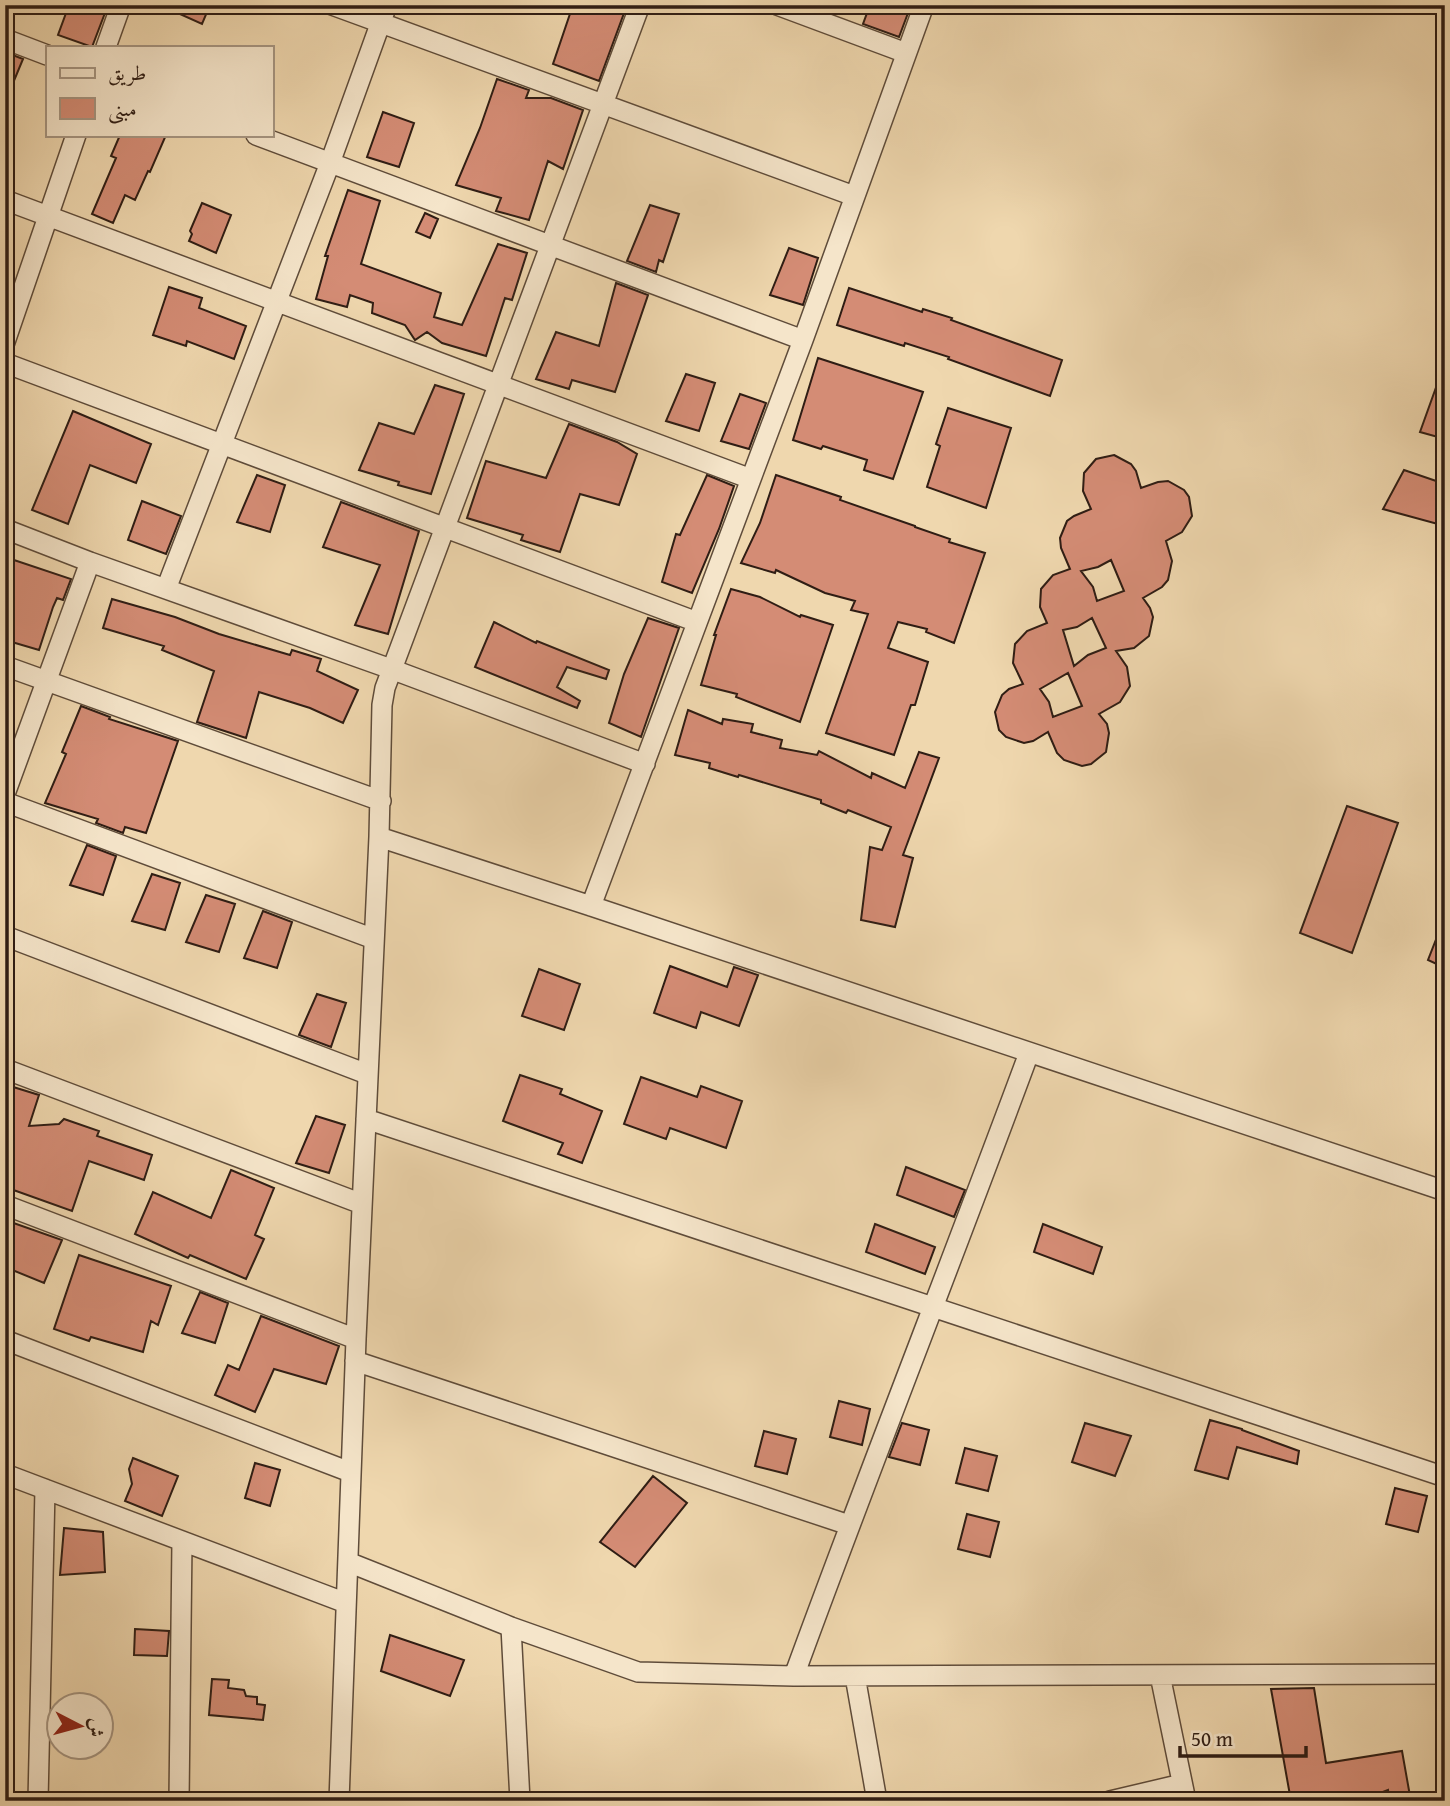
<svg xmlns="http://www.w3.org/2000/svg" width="1450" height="1806" font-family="'Gentium Book Plus',Amiri,serif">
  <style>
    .building { fill: #d48c75; stroke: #2f1d14; stroke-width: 2; fill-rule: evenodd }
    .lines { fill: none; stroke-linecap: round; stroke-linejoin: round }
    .minor-casing { stroke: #5f4c3a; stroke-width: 22 }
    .minor { stroke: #f5e5ca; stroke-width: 19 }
  </style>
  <rect width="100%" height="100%" fill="#efd7ae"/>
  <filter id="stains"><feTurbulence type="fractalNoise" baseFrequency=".00286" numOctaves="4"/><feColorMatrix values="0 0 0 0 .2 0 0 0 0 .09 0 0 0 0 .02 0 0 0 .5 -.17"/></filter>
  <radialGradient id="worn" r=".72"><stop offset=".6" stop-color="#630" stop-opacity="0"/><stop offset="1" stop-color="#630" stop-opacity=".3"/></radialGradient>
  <path class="building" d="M69,5H108L92,47L58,35Z
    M160,5H210L202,24Z
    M573,5H627L599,81L553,64Z
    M870,5H911L899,37L863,24Z
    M5,52L23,59L6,100H5Z
    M497,79L529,90L526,98H551L583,110L563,169L548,161L529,220L496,211L501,198L456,185L480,128Z
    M383,112L414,123L399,167L367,157Z
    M120,135H166L150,172L148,171L135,200L125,195L113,223L92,214L116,158L111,156Z
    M348,190L380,201L361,264L441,293L434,317L462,325L498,244L527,253L512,300L505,298L486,356L442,343L427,332L415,340L405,325L372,313L373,303L350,295L347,307L316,299L328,256H325Z
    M202,203L231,215L216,253L189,241L192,234L190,231Z
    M650,205L679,214L663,262L659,260L656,272L627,261Z
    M425,213L438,219L430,238L416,232Z
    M789,248L818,258L803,305L770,295Z
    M616,283L648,295L615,392L572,380L569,389L536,379L556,332L599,346Z
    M169,287L202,298L199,308L246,326L234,359L187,341L186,346L153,335Z
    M849,288L922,312L923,309L952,318L951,320L1062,360L1050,396L948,359L949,357L905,343L904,346L837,325Z
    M818,358L923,392L893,479L864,470L867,460L823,446L821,449L793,440Z
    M1443,368H1445V439L1420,432Z
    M686,374L715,383L699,431L666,421Z
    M435,385L464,394L431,494L398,485L399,482L359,470L379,423L414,434Z
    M740,394L766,403L749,449L721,441Z
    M948,408L1011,428L986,508L927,487L940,446L936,444Z
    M73,411L151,444L136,483L90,465L68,524L32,510Z
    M569,424L617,442L637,454L619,505L580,494L560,552L521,540L523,535L467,518L486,461L546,478Z
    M1114,455L1131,464L1136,471L1141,488L1158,482L1168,481L1184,490L1189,497L1192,516L1182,532L1166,541L1172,561L1168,580L1162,587L1143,598L1150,608L1153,617L1149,636L1134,648L1116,651L1127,667L1130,686L1120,702L1099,714L1107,724L1109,733L1106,752L1091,764L1082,766L1064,760L1057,753L1048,732L1033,741L1024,743L1006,737L999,730L995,712L1002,695L1009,689L1023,684L1013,663L1015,644L1027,631L1047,623L1040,607L1041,589L1053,575L1070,569L1061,548L1060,538L1067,521L1074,516L1091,509L1083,491L1084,473L1096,459ZM1111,560L1124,591L1097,601L1093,587L1081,571L1098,567ZM1092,618L1106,648L1088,655L1074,666L1063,630L1077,627ZM1068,673L1082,706L1053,717L1049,702L1040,689Z
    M1404,470L1445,484V526L1383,509Z
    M257,475L285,485L270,532L237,522Z
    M707,475L734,486L719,529L692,593L662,582L676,534L680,535Z
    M776,475L841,497L840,500L915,526V527L950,539L949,542L985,553L954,643L926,632L927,629L898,622L888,648L928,662L915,705H911L894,755L826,733L868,614L851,610L855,601L825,593L776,570L775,573L741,563L760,523Z
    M142,501L181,516L166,554L128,540Z
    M341,502L419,531L388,634L355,625L380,565L323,547Z
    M5,557L71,579L63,600L57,598L53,607L39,650L5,640L9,621L5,620Z
    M731,589L760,597L800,617L801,615L833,625L800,722L736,697L737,694L701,685L716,635H714Z
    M112,599L175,617L219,634L290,655L292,650L321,659L317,671L358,690L343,723L310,708L259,692L246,738L197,722L214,671L162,650L164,646L103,628Z
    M648,618L679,628L641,737L609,723L624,674Z
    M494,622L536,643L537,641L609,670L606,679L567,667L557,687L580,701L577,708L475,667Z
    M81,706L110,717L109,719L178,741L146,833L125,827L123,833L96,823L98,819L45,803L66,754L62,752Z
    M688,710L722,724L723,719L753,724L751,732L782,740L780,748L817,755L819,751L871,778L872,773L905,788L919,752L939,758L903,855L913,858L895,927L861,920L870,847L882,850L891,827L848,810L846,813L821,803V800L739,775L738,777L709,768L710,763L675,755Z
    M1347,806L1398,823L1352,953L1300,933Z
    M87,845L116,856L103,895L70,885Z
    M152,874L180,883L165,930L132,921Z
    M206,895L235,904L219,952L186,942Z
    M263,911L292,922L277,968L244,958Z
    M1444,919H1445V968L1428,960Z
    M670,966L727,987L734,967L758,975L739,1026L701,1012L696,1028L654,1013Z
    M539,969L580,984L564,1030L522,1016Z
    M317,994L346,1003L331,1047L299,1035Z
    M520,1075L562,1089L560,1094L602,1111L582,1163L558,1154L563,1143L503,1121Z
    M641,1077L697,1097L701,1086L742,1101L726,1148L670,1128L666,1139L624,1124Z
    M10,1086L39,1095L29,1126L59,1124L64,1119L99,1131L97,1136L152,1155L144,1180L89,1161L72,1211L5,1187V1098Z
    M316,1116L345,1125L329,1173L296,1163Z
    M906,1167L965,1190L954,1217L897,1195Z
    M231,1170L274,1188L255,1235L264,1239L246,1279L190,1255L188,1258L135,1234L153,1192L211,1218Z
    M5,1220L62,1240L44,1283L5,1267Z
    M875,1224L935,1247L925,1274L866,1252Z
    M1043,1224L1102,1247L1093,1274L1034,1252Z
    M79,1255L171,1286L158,1325L151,1321L143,1352L91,1337L89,1341L54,1329Z
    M200,1292L228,1303L215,1343L182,1333Z
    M261,1316L339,1346L326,1384L274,1369L255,1412L215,1395L228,1365L239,1370Z
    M839,1401L870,1409L862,1445L830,1437Z
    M1210,1420L1242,1429V1430L1299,1451L1297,1464L1237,1447L1228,1479L1195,1470Z
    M902,1423L929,1430L920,1465L889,1457Z
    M1085,1423L1131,1436L1115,1476L1072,1462Z
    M764,1431L796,1439L787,1474L755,1466Z
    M965,1448L997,1456L988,1491L956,1483Z
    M133,1458L178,1476L162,1516L125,1501L132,1484L129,1469Z
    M255,1463L280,1470L270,1506L245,1498Z
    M653,1476L687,1503L635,1567L600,1542Z
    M1395,1488L1427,1496L1418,1532L1386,1524Z
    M967,1514L999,1522L990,1557L958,1549Z
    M64,1528L103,1532L105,1572L60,1575Z
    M135,1629L169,1631L167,1656L134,1655Z
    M390,1635L464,1660L450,1696L381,1671Z
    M212,1679L229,1680L228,1688L244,1690L246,1696L257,1697V1704L265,1705L263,1720L209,1715Z
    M1314,1688L1326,1763L1402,1751L1410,1796L1389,1799L1388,1790L1360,1801H1291L1271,1689Z"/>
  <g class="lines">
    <g class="minor-casing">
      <path id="minor" d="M332,5L854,196
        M777,5L906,53
        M5,39L47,55
        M106,47L121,5
        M256,135L803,340
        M5,200L751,479
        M5,342L76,135
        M5,363L697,622
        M5,529L90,562L391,669L645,764
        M166,589L330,163L387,5
        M5,666L381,801
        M5,794L90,562
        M5,802L374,939
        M379,837L591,906L1445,1191
        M591,906L803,340L924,5
        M5,936L367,1074
        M5,1069L362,1204
        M366,1119L1445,1477
        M5,1205L356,1339
        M5,1340L350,1472
        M355,1361L849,1525
        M5,1474L346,1603
        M348,1562L511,1627L638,1672L794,1676L1445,1674
        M511,1627L520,1801
        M1160,1675L1186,1801
        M794,1676C870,1468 952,1261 1029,1053
        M855,1676L877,1801
        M38,1801L45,1489
        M179,1801L182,1541
        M339,1801L356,1339L379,837L382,705L385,688L640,5
        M1110,1801L1182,1784"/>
    </g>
    <use href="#minor" class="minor"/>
  </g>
  <rect width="1450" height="1806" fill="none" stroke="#efd7ae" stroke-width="28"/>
  <rect x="7" y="7" width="1436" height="1792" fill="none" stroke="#2f1d14" stroke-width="3.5"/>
  <rect x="14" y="14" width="1422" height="1778" fill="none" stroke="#2f1d14" stroke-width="2"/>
  <rect x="46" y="46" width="228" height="91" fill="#f5e5ca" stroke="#a69581" stroke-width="2"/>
  <rect x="60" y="68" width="35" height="10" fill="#f5e5ca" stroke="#a69581" stroke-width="2"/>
  <text x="108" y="80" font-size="21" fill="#2f1d14">طريق</text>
  <rect x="60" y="98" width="35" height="21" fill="#d48c75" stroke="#a69581" stroke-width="2"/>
  <text x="108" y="116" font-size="21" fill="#2f1d14">مبنى</text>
  <g transform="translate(80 1726) rotate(96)"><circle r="33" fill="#f5e5ca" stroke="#a69581" stroke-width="2"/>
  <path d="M0-5L12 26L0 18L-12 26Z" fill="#8f2418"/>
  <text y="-10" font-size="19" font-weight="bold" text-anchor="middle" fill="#2f1d14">ش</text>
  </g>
  <path d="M1180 1746v10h126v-10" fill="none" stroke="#2f1d14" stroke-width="3.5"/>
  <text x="1191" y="1746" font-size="21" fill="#2f1d14" stroke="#f5e5ca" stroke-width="5" paint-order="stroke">50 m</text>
  <rect width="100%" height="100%" filter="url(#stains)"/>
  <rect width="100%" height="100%" fill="url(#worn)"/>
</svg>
